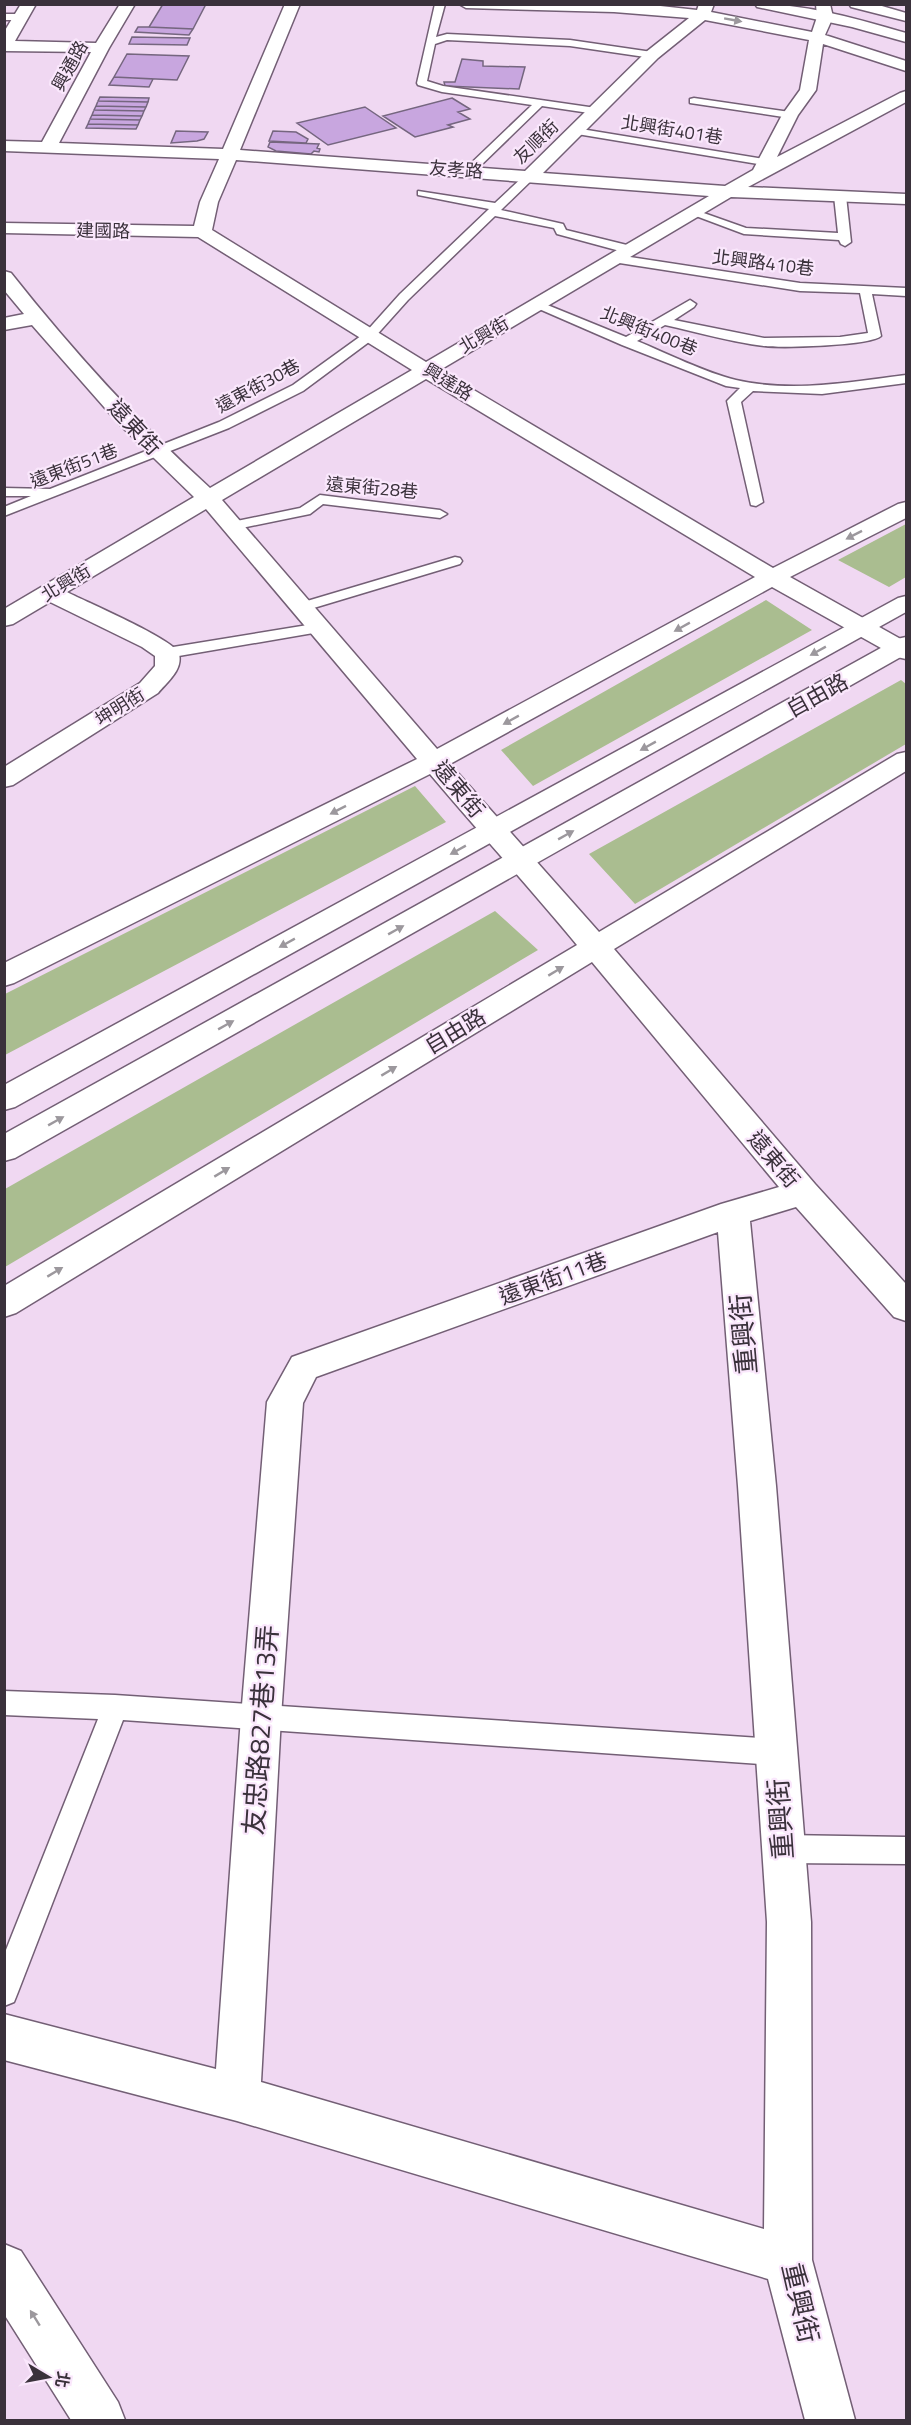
<svg xmlns="http://www.w3.org/2000/svg" width="911" height="2425" font-family="'Titillium Web','Noto Sans TC',sans-serif">
  <style>
    .green { fill: #aabd90 }
    .building { fill: #c8a6df; stroke: #75667f; stroke-width: 1.5 }
    .lines { fill: none; stroke-linecap: round; stroke-linejoin: round }
    .service-casing { stroke: #735f75; stroke-width: 3 }
    .minor-casing { stroke: #735f75; stroke-width: 3 }
    .tertiary-casing { stroke: #735f75; stroke-width: 3 }
    .service { fill: #fff; fill-rule: evenodd }
    .minor { fill: #fff; fill-rule: evenodd }
    .tertiary { fill: #fff; fill-rule: evenodd }
    .oneway { fill: #9c989d }
    .labels { text-anchor: middle; stroke-width: 4.5; stroke-linejoin: round; paint-order: stroke }
    .far-street-label { font-size: 18px; fill: #3a313b; stroke: #fae7fc }
    .street-label { font-size: 22px; fill: #3a313b; stroke: #fae7fc }
    .near-street-label { font-size: 27px; fill: #3a313b; stroke: #fae7fc }
  </style>
  <rect width="100%" height="100%" fill="#f0d8f2"/>
  <path class="green" d="M906,524V577L889,587L838,560Z
    M766,600L812,630L533,786L501,750Z
    M901,680L906,684V744L635,904L589,854Z
    M415,786L446,822L5,1055V994Z
    M495,911L538,950L5,1267V1189Z"/>
  <path class="building" d="M163,4H206L193,29L149,27Z
    M138,27H149L193,29L189,35L135,32Z
    M132,37L190,38L187,45L129,44Z
    M127,54L189,56L177,80L114,77Z
    M462,59L483,61V66L525,67L519,89L445,86L444,82H455Z
    M114,77L153,79L149,87L109,85Z
    M100,97L149,98L148,102L98,101Z
    M452,98L470,109L458,112L470,119L448,125L453,127L415,137L383,116Z
    M98,101L148,102L146,107L96,106Z
    M96,106L146,107L144,111L94,110Z
    M365,107L396,128L328,145L297,123Z
    M94,110L144,111L142,116L92,115Z
    M92,115L142,116L140,120L90,119Z
    M90,119L140,120L138,125L88,124Z
    M88,124L138,125L136,129L86,128Z
    M176,131L208,132L204,139L197,141L171,143Z
    M273,131L296,132L308,139L306,143L269,141Z
    M270,142L319,144L317,148L320,149L319,152L314,151L311,154L276,151L268,147Z"/>
  <g class="lines">
    <g class="service-casing">
      <path id="service" d="M435,4H445L436,37L447,34L570,40L652,52L657,55L652,58L570,46L447,40L435,44L427,81L443,86L596,108L601,111L596,114L542,106L473,173H465V169L532,105L442,92L418,85L417,83Z
        M4,14H22L27,17L22,20H4Z
        M694,98L790,112L795,115L790,118L690,103V99Z
        M575,128L764,159L769,162L764,165L571,133V129Z
        M530,173L536,176L534,178L501,210L563,224L566,230L635,247V253L631,254L557,234L554,228L495,216L408,300L373,339L303,391L229,428L4,516V507L31,496H4V488L50,489L219,422L293,385L365,333L400,294L489,209L418,195V191L495,203L526,174Z
        M840,193L846,196L851,242L845,246L841,244L839,240L744,234L688,213L690,211H698L746,228L838,233L834,196Z
        M617,255L800,283L906,288V296L872,294L881,336C870,346 782,348 764,346C731,342 697,332 665,325L637,341C666,353 706,373 736,380C792,393 850,382 906,375V383L822,394L753,391L741,402L763,502L756,506L751,505L727,401L740,388L726,386L622,345L530,305L532,302H540L626,337L690,300L696,304L694,307L674,320L764,338L840,337L868,333L860,293L800,291L613,262L611,259Z
        M320,495L440,510L447,514L440,518L323,504L310,514L232,530L225,526L232,522L300,508Z
        M455,557L460,558L462,561L460,564L307,610H297L294,607L297,604Z
        M320,623L325,625L328,628L325,631L167,658L159,653L167,648Z
        M4,1691L115,1695L776,1739L785,1743L789,1752L785,1761L776,1765L123,1720L18,1992L14,2002L4,2006V1955L98,1719L4,1715Z
        M784,1835L906,1837V1864L784,1863L774,1859L770,1849L774,1839Z"/>
    </g>
    <g class="minor-casing">
      <path id="minor" d="M21,4H36L15,41L96,43L120,4H135L109,48L59,143L223,149L285,4H300L240,150L525,171L646,52L689,18L614,12L466,8L459,4H642L697,10L699,4H714L711,12L812,32L817,17L816,4H830L833,17L825,35L906,61V71L823,44L816,90L798,115L777,157L900,93L906,91V102L748,187L906,194V204L731,197L440,370L773,568L898,504L906,502V518L790,577L906,642V659L897,657L772,587L450,764L599,932L897,754L906,752V771L614,949L815,1184L906,1284V1321L894,1317L796,1207L750,1221L776,1486L811,1922L812,2260L855,2420H805L768,2279L237,2121L4,2060V2014L216,2069L241,1717L267,1402L292,1357L721,1204L779,1187L592,962L16,1313L4,1317V1286L577,945C529,887 478,831 430,774L14,983L4,986V963L417,759L206,509L67,592C84,601 176,640 179,654C183,670 167,682 158,693L13,785L4,787V767L140,683L155,666V656L142,647L50,602L13,624L4,626V609L194,497L119,424L32,325L4,330V318L24,314L4,290V271L11,273C72,350 137,422 210,488L412,370L198,237L4,233V223L194,226L200,202L219,159L4,151V141L42,142L91,52L4,51V32ZM705,20L809,40L800,90L782,115L753,170L725,186L543,173L658,58ZM236,160L709,196L426,362L212,230L218,202ZM426,379L755,577L437,749L222,500ZM718,1232L738,1486L767,1922L764,2229L261,2082L281,1717L303,1403L316,1377Z
        M849,4H875L906,13V21L851,7Z
        M4,2244L21,2251L118,2402L125,2420H71L4,2314Z"/>
    </g>
    <g class="tertiary-casing">
      <path id="tertiary" d="M755,4C807,4 857,19 906,33V42L852,27L757,7Z
        M906,596V612L15,1107L4,1110V1085L898,598Z
        M906,637V654L15,1158L4,1161V1134L897,639Z"/>
    </g>
    <use href="#service" class="service"/>
    <use href="#minor" class="minor"/>
    <use href="#tertiary" class="tertiary"/>
  </g>
  <defs><path id="oneway-solid" d="M-6-.8H1V-3.2L6.5 0L1 3.2V.8H-6Z" transform="scale(1.5)"/></defs>
  <g class="oneway">
    <use href="#oneway-solid" transform="translate(733 20) rotate(10)"/>
    <use href="#oneway-solid" transform="translate(854 535) rotate(153)"/>
    <use href="#oneway-solid" transform="translate(682 627) rotate(151)"/>
    <use href="#oneway-solid" transform="translate(818 651) rotate(151)"/>
    <use href="#oneway-solid" transform="translate(511 720) rotate(151)"/>
    <use href="#oneway-solid" transform="translate(648 746) rotate(151)"/>
    <use href="#oneway-solid" transform="translate(338 810) rotate(153)"/>
    <use href="#oneway-solid" transform="translate(566 835) rotate(-29)"/>
    <use href="#oneway-solid" transform="translate(458 850) rotate(151)"/>
    <use href="#oneway-solid" transform="translate(396 930) rotate(-29)"/>
    <use href="#oneway-solid" transform="translate(287 943) rotate(151)"/>
    <use href="#oneway-solid" transform="translate(556 971) rotate(-31)"/>
    <use href="#oneway-solid" transform="translate(226 1025) rotate(-29)"/>
    <use href="#oneway-solid" transform="translate(389 1071) rotate(-31)"/>
    <use href="#oneway-solid" transform="translate(56 1121) rotate(-29)"/>
    <use href="#oneway-solid" transform="translate(222 1172) rotate(-31)"/>
    <use href="#oneway-solid" transform="translate(55 1272) rotate(-31)"/>
    <use href="#oneway-solid" transform="translate(35 2318) rotate(-122)"/>
  </g>
  <g class="labels">
    <g class="far-street-label">
      <text transform="translate(70 66) rotate(-61)" y="6">興通路</text>
      <text transform="translate(672 130) rotate(9)" y="6">北興街401巷</text>
      <text transform="translate(536 142) rotate(-44)" y="6">友順街</text>
      <text transform="translate(456 170) rotate(4)" y="6">友孝路</text>
      <text transform="translate(103 231) rotate(1)" y="6">建國路</text>
      <text transform="translate(763 263) rotate(7)" y="6">北興路410巷</text>
      <text transform="translate(649 331) rotate(22)" y="6">北興街400巷</text>
      <text transform="translate(484 335) rotate(-30)" y="6">北興街</text>
      <text transform="translate(448 382) rotate(31)" y="6">興達路</text>
      <text transform="translate(258 386) rotate(-28)" y="6">遠東街30巷</text>
      <text transform="translate(74 466) rotate(-21)" y="6">遠東街51巷</text>
      <text transform="translate(372 488) rotate(5)" y="6">遠東街28巷</text>
      <text transform="translate(66 583) rotate(-31)" y="6">北興街</text>
      <text transform="translate(120 707) rotate(-32)" y="6">坤明街</text>
    </g>
    <g class="street-label">
      <text transform="translate(135 427) rotate(47)" y="8">遠東街</text>
      <text transform="translate(817 695) rotate(-29)" y="8">自由路</text>
      <text transform="translate(459 789) rotate(50)" y="8">遠東街</text>
      <text transform="translate(455 1031) rotate(-31)" y="8">自由路</text>
      <text transform="translate(774 1159) rotate(50)" y="8">遠東街</text>
      <text transform="translate(553 1278) rotate(-20)" y="8">遠東街11巷</text>
    </g>
    <g class="near-street-label">
      <text transform="translate(744 1334) rotate(-95)" y="9">重興街</text>
      <text transform="translate(261 1730) rotate(-86)" y="9">友忠路827巷13弄</text>
      <text transform="translate(781 1819) rotate(-94)" y="9">重興街</text>
      <text transform="translate(800 2303) rotate(77)" y="9">重興街</text>
    </g>
  </g>
  <rect width="911" height="2425" fill="none" stroke="#3a313b" stroke-width="12"/>
  <g transform="translate(48 2377) rotate(100)" stroke="#fae7fc" stroke-width="4.5" paint-order="stroke">
  <path d="M0-4.5L10 22L0 15L-10 22Z" fill="#3a313b"/>
  <text y="-9" font-size="16" font-weight="bold" text-anchor="middle" fill="#3a313b">北</text>
  </g>
</svg>
